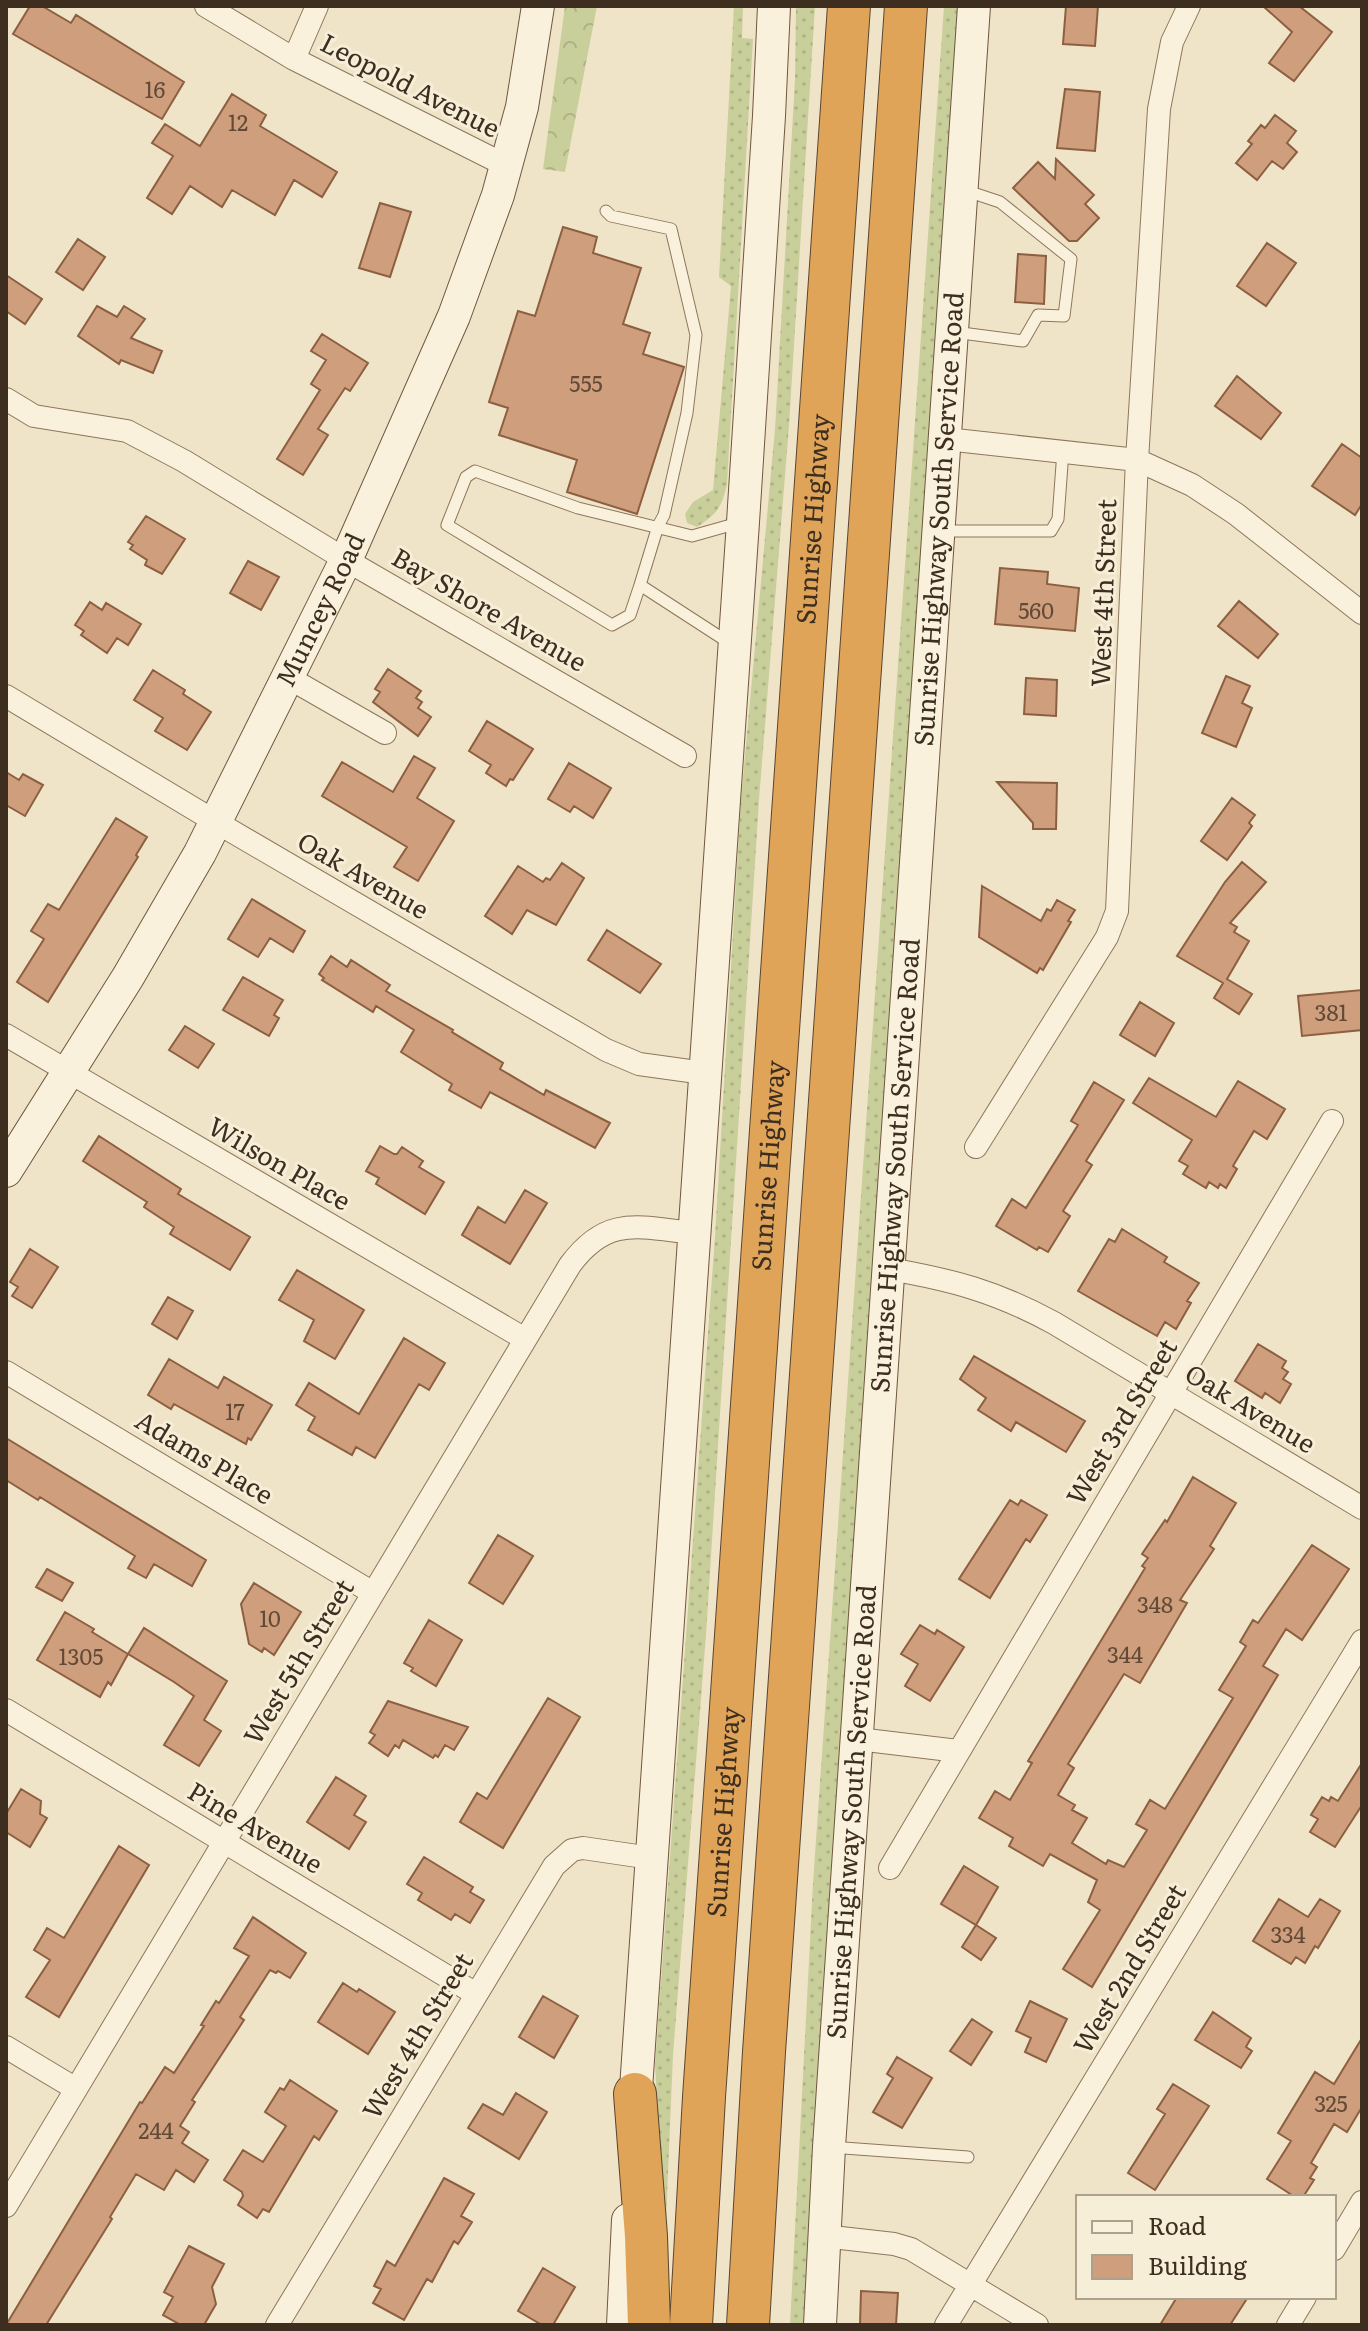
<svg xmlns="http://www.w3.org/2000/svg" width="1368" height="2331" font-family="Literata,serif">
  <style>
    .grass { fill: url(#grass-dots) }
    .forest { fill: url(#forest-crowns) }
    .building { fill: #cf9f7d; stroke: #8d5f41; stroke-width: 2 }
    .lines { fill: none; stroke-linecap: round; stroke-linejoin: round }
    .lane-casing { stroke: #8d765c; stroke-width: 13 }
    .street-casing { stroke: #8d765c; stroke-width: 24 }
    .secondary-casing { stroke: #6f573f; stroke-width: 34 }
    .highway-casing { stroke: #5b4430; stroke-width: 44 }
    .lane { stroke: #faf1dc; stroke-width: 11 }
    .street { stroke: #faf1dc; stroke-width: 22 }
    .secondary { stroke: #faf1dc; stroke-width: 32 }
    .highway { stroke: #e0a458; stroke-width: 42 }
    .labels { text-anchor: middle; stroke-width: 6; stroke-linejoin: round; paint-order: stroke }
    .number-label { font-size: 22px; fill: #624a37 }
    .street-label { font-size: 26px; fill: #3d2e20; stroke: #f7eed8 }
  </style>
  <defs>
    <pattern id="grass-dots" width="8" height="8" patternUnits="userSpaceOnUse" patternTransform="scale(2)"><rect width="8" height="8" fill="#c9cf9b"/><path d="M2 2h.1M6 6h.1" fill="none" stroke="#aeb285" stroke-width="1.8" stroke-linecap="round"/></pattern>
    <pattern id="forest-crowns" width="20" height="18" patternUnits="userSpaceOnUse" patternTransform="scale(2)"><rect width="20" height="18" fill="#c9cf9b"/><path d="M2 6a3 3 0 1 1 6 0M12 15a3 3 0 1 1 6 0" fill="none" stroke="#aeb285"/></pattern>
  </defs>
  <rect width="100%" height="100%" fill="#f0e4c8"/>
  <path class="grass" d="M734,6H743L742,38L753,39L727,484C722,507 717,514 697,527L687,523L685,514L693,502L713,490L731,286L719,277Z
    M796,6H815L789,426L759,800L706,1635L673,2055L665,2245L655,2064L715,1236L741,799L775,429L795,79Z
    M944,6H958L811,2325H790L813,1883Z"/>
  <path class="forest" d="M565,6H597L565,172L543,169Z"/>
  <path class="building" d="M30,6H42L71,23L76,15L184,82L162,119L13,34Z
    M1066,6H1098L1095,46L1063,44Z
    M1263,6H1299L1332,32L1294,81L1269,63L1292,32Z
    M1065,89L1100,92L1095,151L1057,148Z
    M232,94L266,115L260,126L337,172L322,197L294,180L275,215L232,190L222,207L190,186L172,214L147,198L173,156L152,143L165,124L200,146Z
    M1275,115L1296,131L1287,143L1297,152L1283,169L1272,161L1257,180L1236,163L1252,144L1248,141L1261,125L1265,128Z
    M1056,159L1094,195L1085,204L1099,218L1077,241H1069L1013,188L1038,162L1055,179Z
    M380,203L411,212L390,277L359,268Z
    M563,227L597,237L593,253L641,268L623,324L650,333L643,354L684,367L637,514L567,492L577,460L499,435L508,408L489,402L518,311L535,316Z
    M78,239L105,257L83,290L56,272Z
    M1267,243L1296,263L1266,306L1237,286Z
    M1018,254L1046,256L1044,304L1015,302Z
    M6,275L42,299L25,324L6,311Z
    M97,306L117,317L124,306L145,319L131,338L162,351L153,373L121,360L119,364L78,336Z
    M322,334L368,363L350,391L345,388L318,429L328,435L303,475L277,459L320,390L311,384L326,360L311,351Z
    M1237,376L1281,413L1261,439L1215,406Z
    M1342,444L1362,458V504L1355,515L1312,486Z
    M146,516L185,539L162,574L145,565L147,560L130,549L133,545L128,542Z
    M248,561L279,577L261,610L230,593Z
    M1000,568L1048,572L1047,584L1079,588L1075,631L995,624Z
    M1239,601L1278,634L1258,658L1218,626Z
    M90,602L102,610L106,603L141,624L128,645L117,638L107,653L81,635L84,631L75,625Z
    M388,669L421,691L416,698L422,702L418,708L431,717L418,736L373,702L380,692L375,689Z
    M153,670L185,690L183,694L211,712L187,750L155,731L163,718L134,700Z
    M1226,676L1250,686L1242,703L1252,708L1236,747L1202,733Z
    M1026,678L1057,680L1056,716L1024,714Z
    M487,721L533,749L513,780L510,779L506,786L486,773L491,765L469,751Z
    M414,756L435,768L417,798L454,821L418,881L394,867L407,847L322,796L342,762L393,792Z
    M569,763L611,788L593,818L574,806L570,812L548,799Z
    M6,772L19,780L23,774L43,785L25,816L6,805Z
    M997,782L1057,783L1056,829H1033V823Z
    M1232,798L1255,815L1249,823L1252,826L1227,860L1201,841Z
    M116,818L147,837L136,855L138,857L48,1002L17,982L44,939L31,931L48,904L59,910Z
    M1242,862L1266,882L1230,923L1237,927L1234,932L1249,941L1227,979L1252,994L1239,1014L1214,998L1223,983L1177,956L1225,882Z
    M562,863L584,878L556,925L527,910L512,934L485,916L518,866L543,882L546,878L550,880Z
    M982,886L1041,921L1047,909L1051,911L1057,900L1075,910L1068,921L1071,922L1043,970L1040,968L1037,973L979,937Z
    M252,899L305,931L293,952L270,938L258,957L228,939Z
    M607,930L661,964L640,993L588,960Z
    M331,956L347,967L351,960L390,985L386,991L453,1030L452,1032L503,1063L500,1069L544,1095L546,1090L610,1123L595,1148L490,1092L481,1108L449,1090L452,1084L401,1052L414,1030L376,1006L373,1012L322,980L324,978L319,974Z
    M243,977L283,1000L274,1015L279,1018L269,1036L223,1010Z
    M1362,990V1030L1302,1036L1298,996Z
    M1140,1002L1174,1023L1155,1056L1120,1035Z
    M185,1026L214,1044L198,1068L169,1050Z
    M1149,1078L1216,1117L1238,1081L1285,1109L1267,1139L1254,1131L1233,1166L1237,1169L1226,1188L1220,1184L1218,1188L1209,1182L1206,1188L1183,1174L1188,1166L1179,1161L1192,1140L1133,1103Z
    M1094,1082L1124,1100L1086,1161L1092,1165L1063,1211L1070,1216L1048,1252L1039,1247L1037,1250L996,1226L1012,1199L1026,1208L1078,1125L1071,1121Z
    M99,1136L181,1189L178,1194L250,1237L230,1270L170,1234L174,1227L144,1207L147,1202L83,1161Z
    M380,1146L394,1154H397L402,1147L423,1161L419,1167L444,1182L425,1214L376,1184L379,1178L366,1171Z
    M525,1190L547,1203L510,1264L462,1235L478,1207L505,1223Z
    M1122,1229L1167,1257L1164,1262L1199,1283L1187,1301L1191,1303L1176,1329L1165,1322L1157,1336L1078,1291L1109,1239L1115,1242Z
    M30,1249L58,1267L32,1308L12,1296L18,1287L10,1282Z
    M297,1270L364,1310L335,1359L304,1341L314,1320L279,1300Z
    M168,1297L193,1311L177,1339L152,1324Z
    M404,1338L445,1363L429,1390L419,1384L375,1458L356,1447L352,1455L308,1430L315,1417L296,1405L309,1383L359,1414Z
    M1258,1344L1286,1361L1282,1368L1288,1372L1283,1379L1291,1384L1280,1403L1265,1393L1262,1398L1235,1381Z
    M974,1356L1085,1421L1066,1452L1016,1422L1011,1431L978,1410L986,1398L960,1379Z
    M169,1359L218,1388L224,1377L272,1405L251,1440L248,1438L246,1444L174,1404L171,1409L148,1395Z
    M6,1438L206,1560L192,1586L154,1564L146,1578L128,1568L135,1556L40,1497L38,1500L6,1480Z
    M1193,1477L1236,1503L1210,1546L1214,1549L1180,1600L1187,1603L1140,1683L1124,1674L1068,1764L1074,1768L1058,1795L1075,1805L1072,1810L1087,1818L1072,1843L1106,1864L1108,1860L1124,1867L1147,1830L1136,1824L1150,1800L1165,1809L1233,1698L1219,1690L1246,1646L1240,1642L1253,1620L1258,1623L1312,1545L1349,1569L1302,1640L1286,1629L1263,1666L1278,1675L1092,1987L1063,1969L1100,1910L1088,1902L1097,1880L1050,1854L1043,1866L1009,1846L1013,1838L979,1818L995,1791L1010,1800L1032,1763L1028,1761L1145,1568L1142,1566L1148,1558L1142,1554L1165,1520L1167,1522Z
    M1010,1500L1018,1505L1021,1500L1047,1515L1030,1542L1026,1539L990,1598L959,1579Z
    M498,1535L533,1556L503,1604L469,1583Z
    M47,1569L73,1583L62,1601L36,1587Z
    M254,1583L301,1612L274,1655L264,1648L262,1652L249,1644L241,1604Z
    M65,1612L94,1629L92,1632L128,1654L144,1628L227,1681L204,1720L221,1731L199,1766L164,1745L194,1696L174,1682L128,1654L111,1685L108,1682L100,1697L37,1660Z
    M429,1620L462,1640L436,1686L411,1671L413,1668L404,1663Z
    M920,1625L935,1634L937,1630L964,1647L930,1701L905,1686L918,1664L901,1654Z
    M548,1698L580,1717L503,1848L460,1822L477,1793L487,1799Z
    M388,1701L468,1727L454,1750L445,1745L438,1757L435,1755L433,1758L403,1740L399,1748L395,1745L388,1756L369,1743L375,1735L370,1732Z
    M1362,1763V1805L1335,1847L1310,1832L1318,1819L1311,1815L1322,1797L1329,1801L1331,1797L1338,1801Z
    M336,1777L366,1796L354,1815L366,1822L349,1849L307,1822Z
    M21,1789L41,1801L40,1814L47,1818L30,1847L6,1832V1814Z
    M119,1846L149,1865L59,2017L26,1997L50,1960L34,1950L47,1928L64,1938Z
    M424,1857L473,1887L470,1892L484,1900L470,1923L455,1914L451,1920L418,1900L422,1893L407,1884Z
    M964,1866L998,1887L976,1925L941,1904Z
    M1279,1899L1308,1917L1320,1899L1340,1911L1318,1948L1315,1946L1305,1963L1296,1957L1291,1964L1286,1961L1253,1941Z
    M253,1917L306,1953L290,1978L278,1971L276,1973L270,1970L240,2017L244,2020L192,2100L195,2102L180,2126L189,2132L182,2143L208,2160L194,2182L176,2170L164,2190L136,2174L110,2217L112,2219L46,2325H6L140,2102L142,2103L165,2067L174,2073L204,2026L201,2025L216,2001L219,2003L249,1956L234,1948Z
    M976,1925L996,1938L981,1960L962,1947Z
    M343,1983L357,1992L359,1989L395,2012L368,2054L318,2022Z
    M543,1996L578,2016L554,2058L519,2037Z
    M1030,2001L1067,2019L1046,2062L1025,2052L1031,2038L1016,2031Z
    M1213,2012L1251,2038L1246,2047L1252,2051L1241,2068L1195,2040Z
    M972,2019L992,2032L971,2065L950,2051Z
    M1362,2038V2107L1347,2132L1334,2124L1311,2163L1317,2167L1310,2178L1314,2180L1303,2197H1295L1267,2179L1291,2141L1278,2133L1315,2072L1334,2084Z
    M897,2057L932,2078L902,2128L873,2112L893,2078L887,2074Z
    M290,2080L337,2111L319,2140L314,2136L269,2212L263,2209L257,2218L238,2205L243,2196L242,2192L224,2180L243,2150L263,2162L286,2126L265,2112L280,2088L284,2090Z
    M1173,2084L1209,2106L1155,2190L1128,2173L1165,2114L1157,2109Z
    M516,2093L547,2112L519,2159L468,2128L483,2104L503,2115Z
    M444,2178L474,2194L461,2216L472,2222L458,2244L454,2241L432,2282L427,2279L404,2320L373,2303L381,2289L374,2286L387,2261L395,2266Z
    M189,2246L224,2264L212,2287L216,2304L204,2325H181L163,2315L173,2297L164,2292Z
    M543,2268L575,2287L553,2325H542L518,2311Z
    M861,2291L898,2293L896,2325H860Z
    M1177,2297H1248L1230,2325H1160Z"/>
  <g class="lines">
    <g class="lane-casing">
      <path id="lane" d="M606,211L611,216L671,229L696,335L687,413L664,515L658,526L640,585L731,644
        M954,332L1023,341L1038,315L1064,316L1071,259L1000,202L964,190
        M941,531H1051L1058,519L1063,451
        M640,585L630,615L612,625L447,525L466,477L475,471L578,508L692,536L738,523
        M830,2147L968,2157"/>
    </g>
    <g class="street-casing">
      <path id="street" d="M206,6L294,59L507,166
        M294,59L317,6
        M6,399L34,416L127,431L184,461L346,560L685,756
        M946,439L1137,460L1192,485L1236,514L1362,613
        M289,678L385,733
        M6,696L216,822L606,1050L639,1064L704,1073
        M6,1035L525,1339
        M976,1147L1107,937L1117,911L1137,460L1159,109L1172,42L1189,6
        M889,1269C953,1280 997,1292 1054,1323L1362,1508
        M6,1372L373,1593
        M6,1710L476,1994
        M858,1739L958,1751
        M890,1868L1332,1121
        M6,2047L76,2089
        M6,2206L570,1265C607,1215 638,1227 694,1233
        M823,2236L894,2244L911,2249L1037,2325
        M1334,2249L1362,2202
        M277,2325L554,1866L572,1850L583,1848L651,1858
        M946,2325L1362,1641
        M1288,2325L1305,2297"/>
    </g>
    <g class="secondary-casing">
      <g id="secondary">
        <path id="s1" d="M6,1171L128,977L200,853L346,560L454,316L498,195L522,107L538,6"/>
        <path d="M634,2118L743,522L769,116L774,6"/>
        <path d="M623,2325L628,2220"/>
        <path id="s2" d="M820,2325L829,2147L974,6"/>
      </g>
    </g>
    <g class="highway-casing">
      <g id="highway">
        <path d="M635,2094L646,2236L649,2325"/>
        <path id="s3" d="M691,2325L704,2097L849,6"/>
        <path d="M748,2325L764,2052L906,6"/>
      </g>
    </g>
    <use href="#lane" class="lane"/>
    <use href="#street" class="street"/>
    <use href="#secondary" class="secondary"/>
    <use href="#highway" class="highway"/>
  </g>
  <g class="labels">
    <g class="number-label">
      <text x="155" y="98">16</text>
      <text x="238" y="131">12</text>
      <text x="586" y="392">555</text>
      <text x="1036" y="619">560</text>
      <text x="1331" y="1021">381</text>
      <text x="235" y="1420">17</text>
      <text x="1155" y="1613">348</text>
      <text x="270" y="1627">10</text>
      <text x="1125" y="1663">344</text>
      <text x="81" y="1665">1305</text>
      <text x="1288" y="1943">334</text>
      <text x="1331" y="2112">325</text>
      <text x="156" y="2139">244</text>
    </g>
    <g class="street-label">
      <text transform="translate(410 86) rotate(27)" y="9">Leopold Avenue</text>
      <text dy="9" stroke="none"><textPath href="#s3" startOffset="1810">Sunrise Highway</textPath></text>
      <text dy="9" stroke="none"><textPath href="#s2" startOffset="1810">Sunrise Highway South Service Road</textPath></text>
      <text transform="translate(1104 593) rotate(-88)" y="9">West 4th Street</text>
      <text dy="9" stroke="none"><textPath href="#s1" startOffset="644">Muncey Road</textPath></text>
      <text transform="translate(489 610) rotate(30)" y="9">Bay Shore Avenue</text>
      <text transform="translate(363 876) rotate(30)" y="9">Oak Avenue</text>
      <text transform="translate(279 1164) rotate(30)" y="9">Wilson Place</text>
      <text dy="9" stroke="none"><textPath href="#s3" startOffset="1162">Sunrise Highway</textPath></text>
      <text dy="9" stroke="none"><textPath href="#s2" startOffset="1162">Sunrise Highway South Service Road</textPath></text>
      <text transform="translate(1250 1409) rotate(31)" y="9">Oak Avenue</text>
      <text transform="translate(1122 1422) rotate(-59)" y="9">West 3rd Street</text>
      <text transform="translate(204 1458) rotate(31)" y="9">Adams Place</text>
      <text transform="translate(299 1662) rotate(-59)" y="9">West 5th Street</text>
      <text dy="9" stroke="none"><textPath href="#s3" startOffset="514">Sunrise Highway</textPath></text>
      <text dy="9" stroke="none"><textPath href="#s2" startOffset="514">Sunrise Highway South Service Road</textPath></text>
      <text transform="translate(255 1828) rotate(31)" y="9">Pine Avenue</text>
      <text transform="translate(1130 1969) rotate(-59)" y="9">West 2nd Street</text>
      <text transform="translate(418 2036) rotate(-59)" y="9">West 4th Street</text>
    </g>
  </g>
  <rect width="1368" height="2331" fill="none" stroke="#3d2e20" stroke-width="16"/>
  <rect x="1076" y="2195" width="260" height="104" fill="#f7eed8" stroke="#ada18e" stroke-width="2"/>
  <rect x="1092" y="2221" width="40" height="12" fill="#faf1dc" stroke="#ada18e" stroke-width="2"/>
  <text x="1148" y="2235" font-size="24" fill="#3d2e20">Road</text>
  <rect x="1092" y="2255" width="40" height="24" fill="#cf9f7d" stroke="#ada18e" stroke-width="2"/>
  <text x="1148" y="2275" font-size="24" fill="#3d2e20">Building</text>
</svg>
